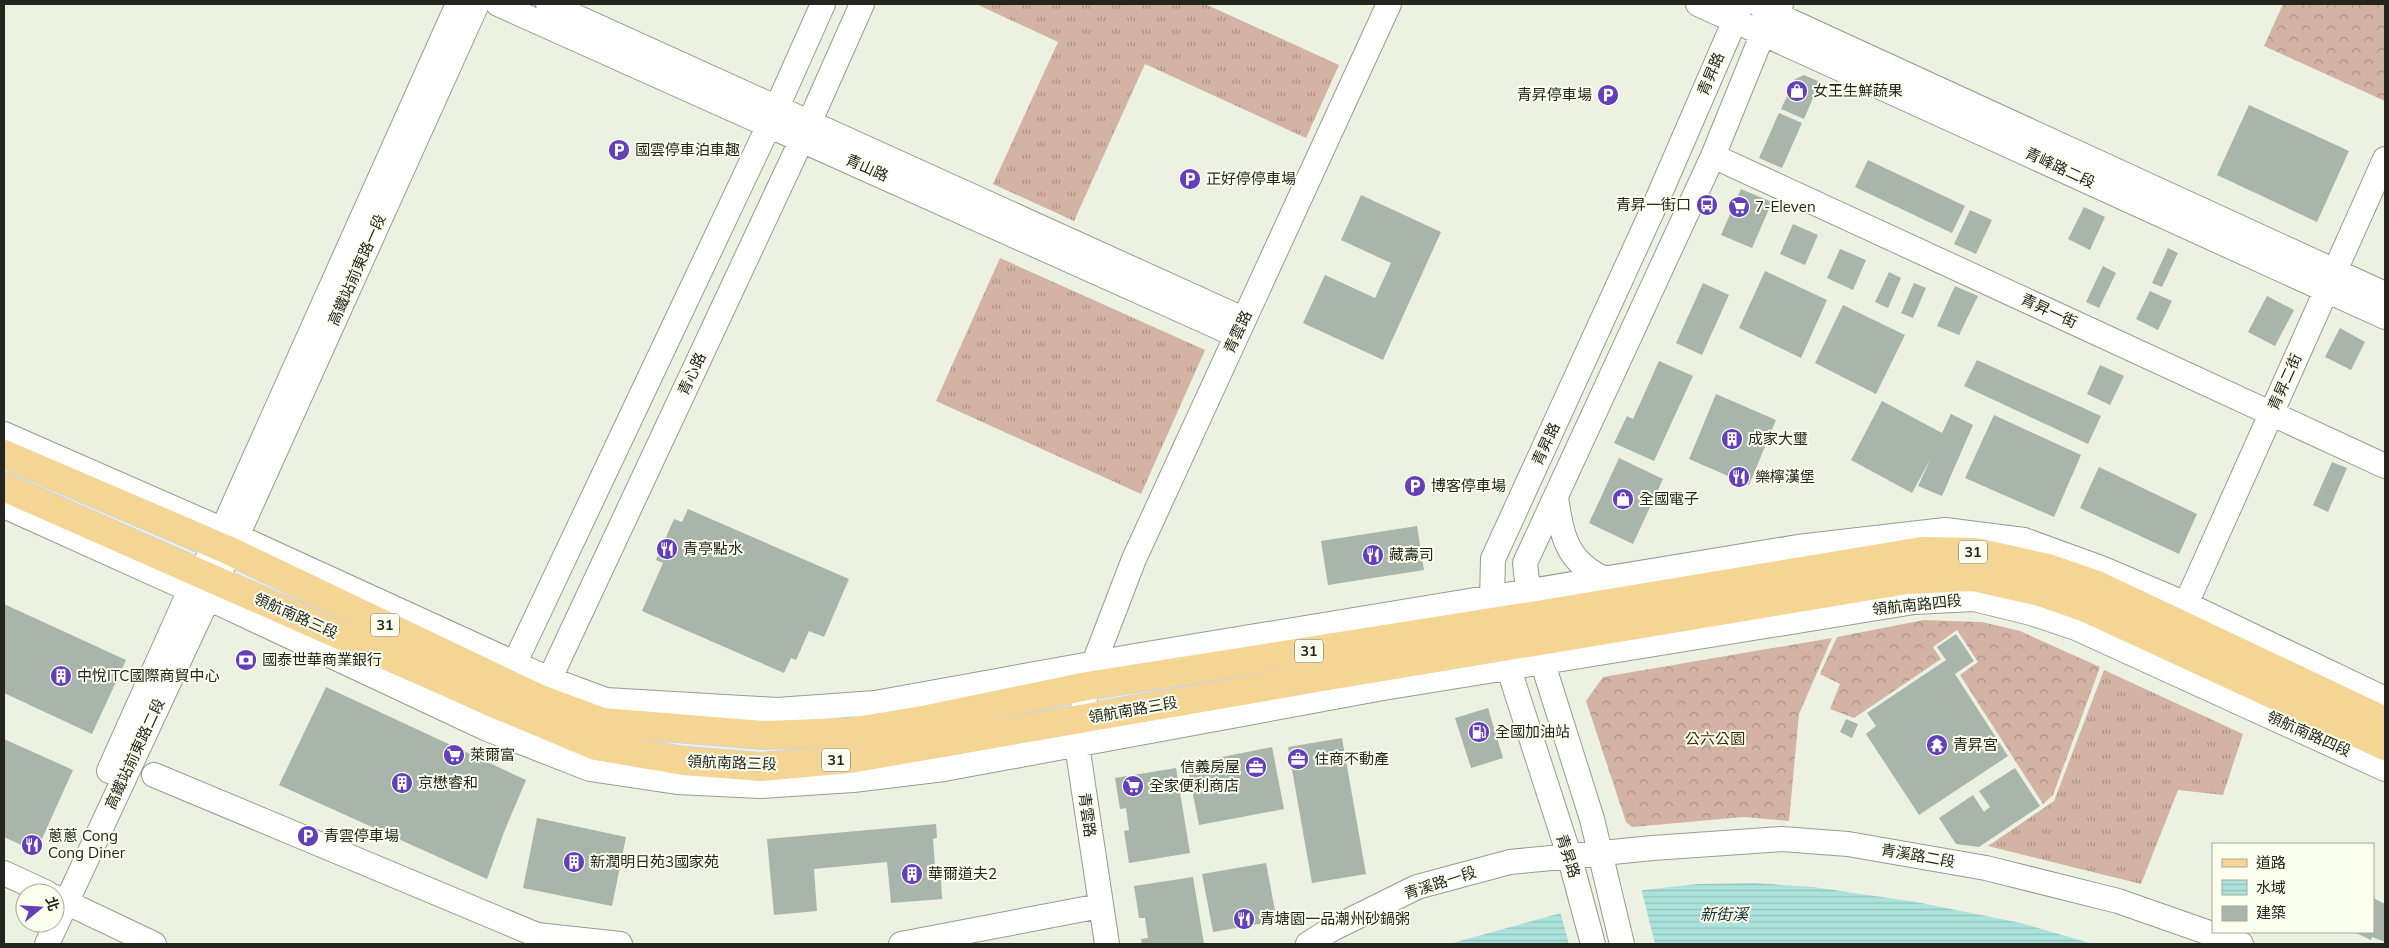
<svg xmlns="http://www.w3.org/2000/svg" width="2389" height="948" font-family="Mulish,'Noto Sans TC',sans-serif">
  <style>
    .grass { fill: url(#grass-tufts) }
    .forest { fill: url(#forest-crowns) }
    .water { fill: url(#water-rules) }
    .pier { fill: #edf1e1 }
    .building { fill: #a7b5aa }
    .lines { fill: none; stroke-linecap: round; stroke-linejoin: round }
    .minor-casing { stroke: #989c8d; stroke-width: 26 }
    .major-casing { stroke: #d3d3d2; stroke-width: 30 }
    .minor { stroke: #fff; stroke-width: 24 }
    .major { stroke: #f4d593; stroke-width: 28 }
    .labels { text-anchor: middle; stroke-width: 4; stroke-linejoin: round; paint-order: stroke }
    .shield { fill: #fbffee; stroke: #64665d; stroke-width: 1 }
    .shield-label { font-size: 14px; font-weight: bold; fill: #24251f }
    .street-label { font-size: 15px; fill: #24251f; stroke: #fbffee }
    .poi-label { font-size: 15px; fill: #24251f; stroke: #fbffee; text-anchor: start }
    .park-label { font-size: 15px; fill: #482108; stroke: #fbffee }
    .water-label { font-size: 16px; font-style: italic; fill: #122e2c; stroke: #fbffee }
  </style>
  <defs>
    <pattern id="grass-tufts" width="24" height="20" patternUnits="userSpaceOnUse" patternTransform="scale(1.25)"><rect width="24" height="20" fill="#d3b4a4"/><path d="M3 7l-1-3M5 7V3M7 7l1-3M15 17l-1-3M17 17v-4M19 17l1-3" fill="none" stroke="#ab9285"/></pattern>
    <pattern id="forest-crowns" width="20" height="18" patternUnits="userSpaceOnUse" patternTransform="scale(1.25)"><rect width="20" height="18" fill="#d3b4a4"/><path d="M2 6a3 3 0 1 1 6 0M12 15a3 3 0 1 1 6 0" fill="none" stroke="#ab9285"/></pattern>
    <pattern id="water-rules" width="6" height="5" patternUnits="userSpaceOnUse" patternTransform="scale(1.25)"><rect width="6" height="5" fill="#ace2dc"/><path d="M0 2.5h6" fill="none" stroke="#94c2bc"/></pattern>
  </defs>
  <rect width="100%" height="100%" fill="#edf1e1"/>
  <path class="grass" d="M976,4H1205L1339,65L1306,138L1145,64L1074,221L993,184L1058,42Z
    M1000,258L1205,350L1141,494L936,401Z
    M2104,670L2243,734L2223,795L2178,790L2141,884L1988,846L2054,801Z"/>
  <path class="forest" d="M2283,4H2385V101L2264,46Z
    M1924,620L1982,622L2020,631L2100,667L2053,795L2043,804L1960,675L1978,662L1957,630L1933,647L1941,659L1854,718L1830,709L1840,684L1820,674L1837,637Z
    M1832,638L1799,714L1789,821L1744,817L1632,827L1626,822L1586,701L1603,677Z"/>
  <path class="water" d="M1754,883L1813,887L1916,902L2021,923L2093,944H1449L1644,890L1698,884Z"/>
  <path class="pier" d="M1641,888L1655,944H1569L1560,911Z"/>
  <path class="building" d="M1804,75L1820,82L1804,119L1781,109L1795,79Z
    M2249,105L2349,151L2317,222L2217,175Z
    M1779,113L1802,123L1782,168L1759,158Z
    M1868,160L1965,206L1952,233L1855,187Z
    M1741,189L1772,202L1752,248L1721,235Z
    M1361,195L1441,232L1383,360L1303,323L1325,275L1375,298L1391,263L1341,240Z
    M2084,207L2105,217L2090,250L2068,239Z
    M1970,210L1992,220L1976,254L1954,244Z
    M1793,224L1818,235L1805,265L1780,254Z
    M2168,248L2178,253L2162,287L2152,283Z
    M1840,249L1866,260L1853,290L1827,278Z
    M2103,266L2116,273L2099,308L2086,302Z
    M1765,271L1827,300L1801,358L1739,328Z
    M1889,272L1901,278L1888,308L1875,302Z
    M1703,283L1729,295L1702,355L1676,343Z
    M1914,283L1926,288L1913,318L1901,313Z
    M1955,286L1978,296L1959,335L1937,326Z
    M2150,291L2172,301L2158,330L2136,319Z
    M2267,296L2294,310L2275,346L2248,332Z
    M1843,305L1905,335L1876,394L1815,363Z
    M2340,328L2365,342L2351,370L2325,357Z
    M1977,360L2101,416L2088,444L1964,386Z
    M1659,361L1693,376L1654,461L1614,443L1627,416L1633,419Z
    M2100,365L2124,376L2110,405L2087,394Z
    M1716,394L1776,420L1749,485L1689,459Z
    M1882,401L1942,433L1951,414L1973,425L1942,496L1918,486L1931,458L1912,493L1851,460Z
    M1994,415L2081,455L2054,517L1965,478Z
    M1619,458L1663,479L1633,544L1589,523Z
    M2332,462L2347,468L2328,512L2313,505Z
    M2099,467L2197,514L2179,554L2080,508Z
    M688,509L849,579L824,637L809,631L796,660L791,658L784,673L642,611L663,563L656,560L674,519L682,522Z
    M1417,526L1424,570L1328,585L1321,541Z
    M4,604L126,660L92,734L4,693Z
    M1956,634L1974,661L1955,674L2008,756L1919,815L1866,734L1876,726L1867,713L1946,660L1937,647Z
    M326,687L526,780L504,832L487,879L279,785Z
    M1488,708L1503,758L1471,768L1455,718Z
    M1846,719L1858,724L1852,738L1840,732Z
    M1342,738L1366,874L1312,883L1288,747Z
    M4,739L73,770L36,852L4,837Z
    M1272,747L1284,809L1199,825L1187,764Z
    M1176,768L1190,853L1129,863L1124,831L1129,830L1126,808L1120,809L1115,778Z
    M2015,768L2040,806L1979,847L1956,844L1939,818L1973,795L1984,812L1990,807L1979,791Z
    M537,818L626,837L612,906L523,888Z
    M936,824L937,838L933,839L936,880H941L942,899L891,903L887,862L814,869L817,911L774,915L767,839Z
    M1266,863L1277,921L1213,932L1202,874Z
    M1193,877L1204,944H1142L1141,939L1148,938L1145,918H1139L1134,886Z
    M2373,898L2385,904V942L2372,937L2371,940L2356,933L2373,932Z"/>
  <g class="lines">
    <g class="minor-casing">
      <path id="minor" d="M498,4L1236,335
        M548,4L1243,319
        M1698,4L2385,317
        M1762,8L2385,294
        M1713,156L2385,466
        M4,434L221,529L549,679L606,700L777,710L875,703L1135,656L1798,547L1945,530L2024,540L2101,568L2186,604L2385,699
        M1556,498C1562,535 1566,562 1605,579
        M4,506L208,598L485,728L590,769L677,782L760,786L853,780L944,769L1383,688L1914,602L1974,599L2031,613L2076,628L2385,769
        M2186,604L2385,159
        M1530,608L1525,563L1713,156L1763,33L1781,4
        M1495,612L1492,598L1493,559L1654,207L1742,4
        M1538,648L1592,819L1622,944
        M1504,654L1569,855L1593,944
        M1094,663L1134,559L1389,4
        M509,675L769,125L823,4
        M1087,686L1077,745L1107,944
        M543,693L802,139L862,4
        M109,771L190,590L216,544L458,4
        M154,775L537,935L620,944
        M4,873L47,893
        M55,897L154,944
        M47,944L237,536L477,4
        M901,944L1100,906
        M1308,944L1332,929L1417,887L1510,862L1653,848L1782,839L1848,844L1986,868L2118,901L2241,944"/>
    </g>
    <g class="major-casing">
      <path id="major" d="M4,454L230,551L540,699L602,722L764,735L851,732L928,719L1087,686L1531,616L1922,551L1975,552L2048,568L2097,585L2385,721
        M4,487L496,704L596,746L684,761L761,767L850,759L1322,677L1907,580L1974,577L2040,592L2086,608L2385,746"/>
    </g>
    <use href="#minor" class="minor"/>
    <use href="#major" class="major"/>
  </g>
  <defs>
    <g id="shop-disc" transform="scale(1.125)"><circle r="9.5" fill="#6340b9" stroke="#fbffee"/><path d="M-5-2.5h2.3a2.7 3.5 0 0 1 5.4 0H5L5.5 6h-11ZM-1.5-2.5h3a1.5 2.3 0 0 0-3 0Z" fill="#fff"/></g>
    <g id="parking-disc" transform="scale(1.125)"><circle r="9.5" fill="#6340b9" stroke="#fbffee"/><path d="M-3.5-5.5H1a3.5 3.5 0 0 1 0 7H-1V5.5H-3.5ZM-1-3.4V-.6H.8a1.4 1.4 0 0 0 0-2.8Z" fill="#fff"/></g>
    <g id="bus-disc" transform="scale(1.125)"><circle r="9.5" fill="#6340b9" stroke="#fbffee"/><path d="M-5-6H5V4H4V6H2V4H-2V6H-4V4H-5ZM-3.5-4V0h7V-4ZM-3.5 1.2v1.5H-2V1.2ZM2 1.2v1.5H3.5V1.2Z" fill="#fff"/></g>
    <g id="supermarket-disc" transform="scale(1.125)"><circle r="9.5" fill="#6340b9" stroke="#fbffee"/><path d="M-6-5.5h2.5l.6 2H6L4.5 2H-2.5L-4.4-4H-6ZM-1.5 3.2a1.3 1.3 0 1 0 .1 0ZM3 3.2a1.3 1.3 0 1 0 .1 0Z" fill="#fff"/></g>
    <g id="building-disc" transform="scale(1.125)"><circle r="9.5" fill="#6340b9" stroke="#fbffee"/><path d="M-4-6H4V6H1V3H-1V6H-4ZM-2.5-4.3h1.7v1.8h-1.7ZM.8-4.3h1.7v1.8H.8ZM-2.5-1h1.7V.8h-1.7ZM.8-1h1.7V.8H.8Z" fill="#fff"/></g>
    <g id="restaurant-disc" transform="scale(1.125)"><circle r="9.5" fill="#6340b9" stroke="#fbffee"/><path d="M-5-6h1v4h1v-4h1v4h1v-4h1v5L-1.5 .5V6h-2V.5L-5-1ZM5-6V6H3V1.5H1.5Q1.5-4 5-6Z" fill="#fff"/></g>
    <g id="bank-disc" transform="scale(1.125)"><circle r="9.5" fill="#6340b9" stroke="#fbffee"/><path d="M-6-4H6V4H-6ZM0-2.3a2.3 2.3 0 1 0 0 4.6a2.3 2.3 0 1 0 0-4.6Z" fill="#fff"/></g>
    <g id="fuel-disc" transform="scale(1.125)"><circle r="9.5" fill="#6340b9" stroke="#fbffee"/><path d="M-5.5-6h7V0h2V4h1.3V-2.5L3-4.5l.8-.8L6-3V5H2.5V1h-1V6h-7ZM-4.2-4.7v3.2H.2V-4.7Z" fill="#fff"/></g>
    <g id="temple-disc" transform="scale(1.125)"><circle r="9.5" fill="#6340b9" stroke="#fbffee"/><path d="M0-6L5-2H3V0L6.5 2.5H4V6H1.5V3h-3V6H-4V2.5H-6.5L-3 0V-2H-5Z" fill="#fff"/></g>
    <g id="office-disc" transform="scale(1.125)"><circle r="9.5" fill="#6340b9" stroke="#fbffee"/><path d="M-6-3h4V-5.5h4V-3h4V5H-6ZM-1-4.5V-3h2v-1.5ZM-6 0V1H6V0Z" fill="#fff"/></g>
  </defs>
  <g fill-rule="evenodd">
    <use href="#shop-disc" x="1797" y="91"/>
    <use href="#parking-disc" x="1608" y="95"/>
    <use href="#parking-disc" x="619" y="150"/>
    <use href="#parking-disc" x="1190" y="179"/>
    <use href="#bus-disc" x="1707" y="205"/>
    <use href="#supermarket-disc" x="1739" y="207"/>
    <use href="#building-disc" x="1732" y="439"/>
    <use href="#restaurant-disc" x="1739" y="477"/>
    <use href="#parking-disc" x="1415" y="486"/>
    <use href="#shop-disc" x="1623" y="499"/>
    <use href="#restaurant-disc" x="667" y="549"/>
    <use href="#restaurant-disc" x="1373" y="555"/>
    <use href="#bank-disc" x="246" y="660"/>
    <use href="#building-disc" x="61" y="676"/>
    <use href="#fuel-disc" x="1479" y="732"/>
    <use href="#temple-disc" x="1937" y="745"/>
    <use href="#supermarket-disc" x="454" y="755"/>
    <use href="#office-disc" x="1298" y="759"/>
    <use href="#office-disc" x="1256" y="767"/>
    <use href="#building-disc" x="402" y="783"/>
    <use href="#supermarket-disc" x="1133" y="786"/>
    <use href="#parking-disc" x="308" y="836"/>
    <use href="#restaurant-disc" x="32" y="845"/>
    <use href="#building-disc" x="574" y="862"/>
    <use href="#building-disc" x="912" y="874"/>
    <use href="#restaurant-disc" x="1244" y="919"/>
  </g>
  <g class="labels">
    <g class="shield">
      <rect x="1959" y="540.5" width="28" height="23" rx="4"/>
      <rect x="371" y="613.5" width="28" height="23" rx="4"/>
      <rect x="1295" y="639.5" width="28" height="23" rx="4"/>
      <rect x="822" y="748.5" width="28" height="23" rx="4"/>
    </g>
    <g class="shield-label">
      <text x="1973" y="557">31</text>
      <text x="385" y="630">31</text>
      <text x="1309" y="656">31</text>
      <text x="836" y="765">31</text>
    </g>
    <g class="street-label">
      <text transform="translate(1711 74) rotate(-67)" y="5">青昇路</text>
      <text transform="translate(867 168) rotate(24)" y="5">青山路</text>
      <text transform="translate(2060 168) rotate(25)" y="5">青峰路二段</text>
      <text transform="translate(357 270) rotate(-66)" y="5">高鐵站前東路一段</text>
      <text transform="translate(2049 311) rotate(25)" y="5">青昇一街</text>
      <text transform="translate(1238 332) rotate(-65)" y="5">青雲路</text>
      <text transform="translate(692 374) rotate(-65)" y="5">青心路</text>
      <text transform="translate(2285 382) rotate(-66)" y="5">青昇二街</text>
      <text transform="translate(1546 444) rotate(-65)" y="5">青昇路</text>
      <text transform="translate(1917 605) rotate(-6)" y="5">領航南路四段</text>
      <text transform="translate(296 616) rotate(24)" y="5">領航南路三段</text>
      <text transform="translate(1133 710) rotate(-10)" y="5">領航南路三段</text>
      <text transform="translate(2309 734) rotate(24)" y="5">領航南路四段</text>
      <text transform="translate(135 754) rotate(-65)" y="5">高鐵站前東路二段</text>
      <text transform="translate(732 763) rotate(2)" y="5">領航南路三段</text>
      <text transform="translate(1087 815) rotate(82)" y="5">青雲路</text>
      <text transform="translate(1568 856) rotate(72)" y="5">青昇路</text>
      <text transform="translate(1918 856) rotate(10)" y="5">青溪路二段</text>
      <text transform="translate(1440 883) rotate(-18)" y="5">青溪路一段</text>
    </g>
    <g class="poi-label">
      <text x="1813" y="96">女王生鮮蔬果</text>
      <text x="1592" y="100" text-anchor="end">青昇停車場</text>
      <text x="635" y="155">國雲停車泊車趣</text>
      <text x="1206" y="184">正好停停車場</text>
      <text x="1691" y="210" text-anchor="end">青昇一街口</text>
      <text x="1755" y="212">7-Eleven</text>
      <text x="1748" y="444">成家大璽</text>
      <text x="1755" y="482">樂檸漢堡</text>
      <text x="1431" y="491">博客停車場</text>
      <text x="1639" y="504">全國電子</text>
      <text x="683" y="554">青亭點水</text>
      <text x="1389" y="560">藏壽司</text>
      <text x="262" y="665">國泰世華商業銀行</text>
      <text x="77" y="681">中悅ITC國際商貿中心</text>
      <text x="1495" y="737">全國加油站</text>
      <text x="1953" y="750">青昇宮</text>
      <text x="470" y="760">萊爾富</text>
      <text x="1314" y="764">住商不動產</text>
      <text x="1240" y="772" text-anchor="end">信義房屋</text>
      <text x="418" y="788">京懋睿和</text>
      <text x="1149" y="791">全家便利商店</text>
      <text x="48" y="841">蔥蔥 Cong<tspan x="48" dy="17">Cong Diner</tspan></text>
      <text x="324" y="841">青雲停車場</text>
      <text x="590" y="867">新潤明日苑3國家苑</text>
      <text x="928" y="879">華爾道夫2</text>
      <text x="1260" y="924">青塘園一品潮州砂鍋粥</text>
    </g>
    <g class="park-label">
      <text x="1715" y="744">公六公園</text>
    </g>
    <g class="water-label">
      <text x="1724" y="920">新街溪</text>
    </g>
  </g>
  <rect width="2389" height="948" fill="none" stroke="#24251f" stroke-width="10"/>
  <rect x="2212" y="843" width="162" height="90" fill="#fbffee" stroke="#a5a89b"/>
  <rect x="2222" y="859" width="25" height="8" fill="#f4d593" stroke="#a5a89b"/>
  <text x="2256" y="868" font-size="15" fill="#24251f">道路</text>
  <rect x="2222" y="880" width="25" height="15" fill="url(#water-rules)" stroke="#a5a89b"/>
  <text x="2256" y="893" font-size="15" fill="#24251f">水域</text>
  <rect x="2222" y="906" width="25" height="15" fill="#a7b5aa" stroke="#a5a89b"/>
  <text x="2256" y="918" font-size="15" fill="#24251f">建築</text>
  <g transform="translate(40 908) rotate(72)"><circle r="24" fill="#fbffee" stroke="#a5a89b"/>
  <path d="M0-4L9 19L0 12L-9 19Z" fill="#6340b9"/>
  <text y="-8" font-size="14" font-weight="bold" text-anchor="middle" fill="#24251f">北</text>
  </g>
</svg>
